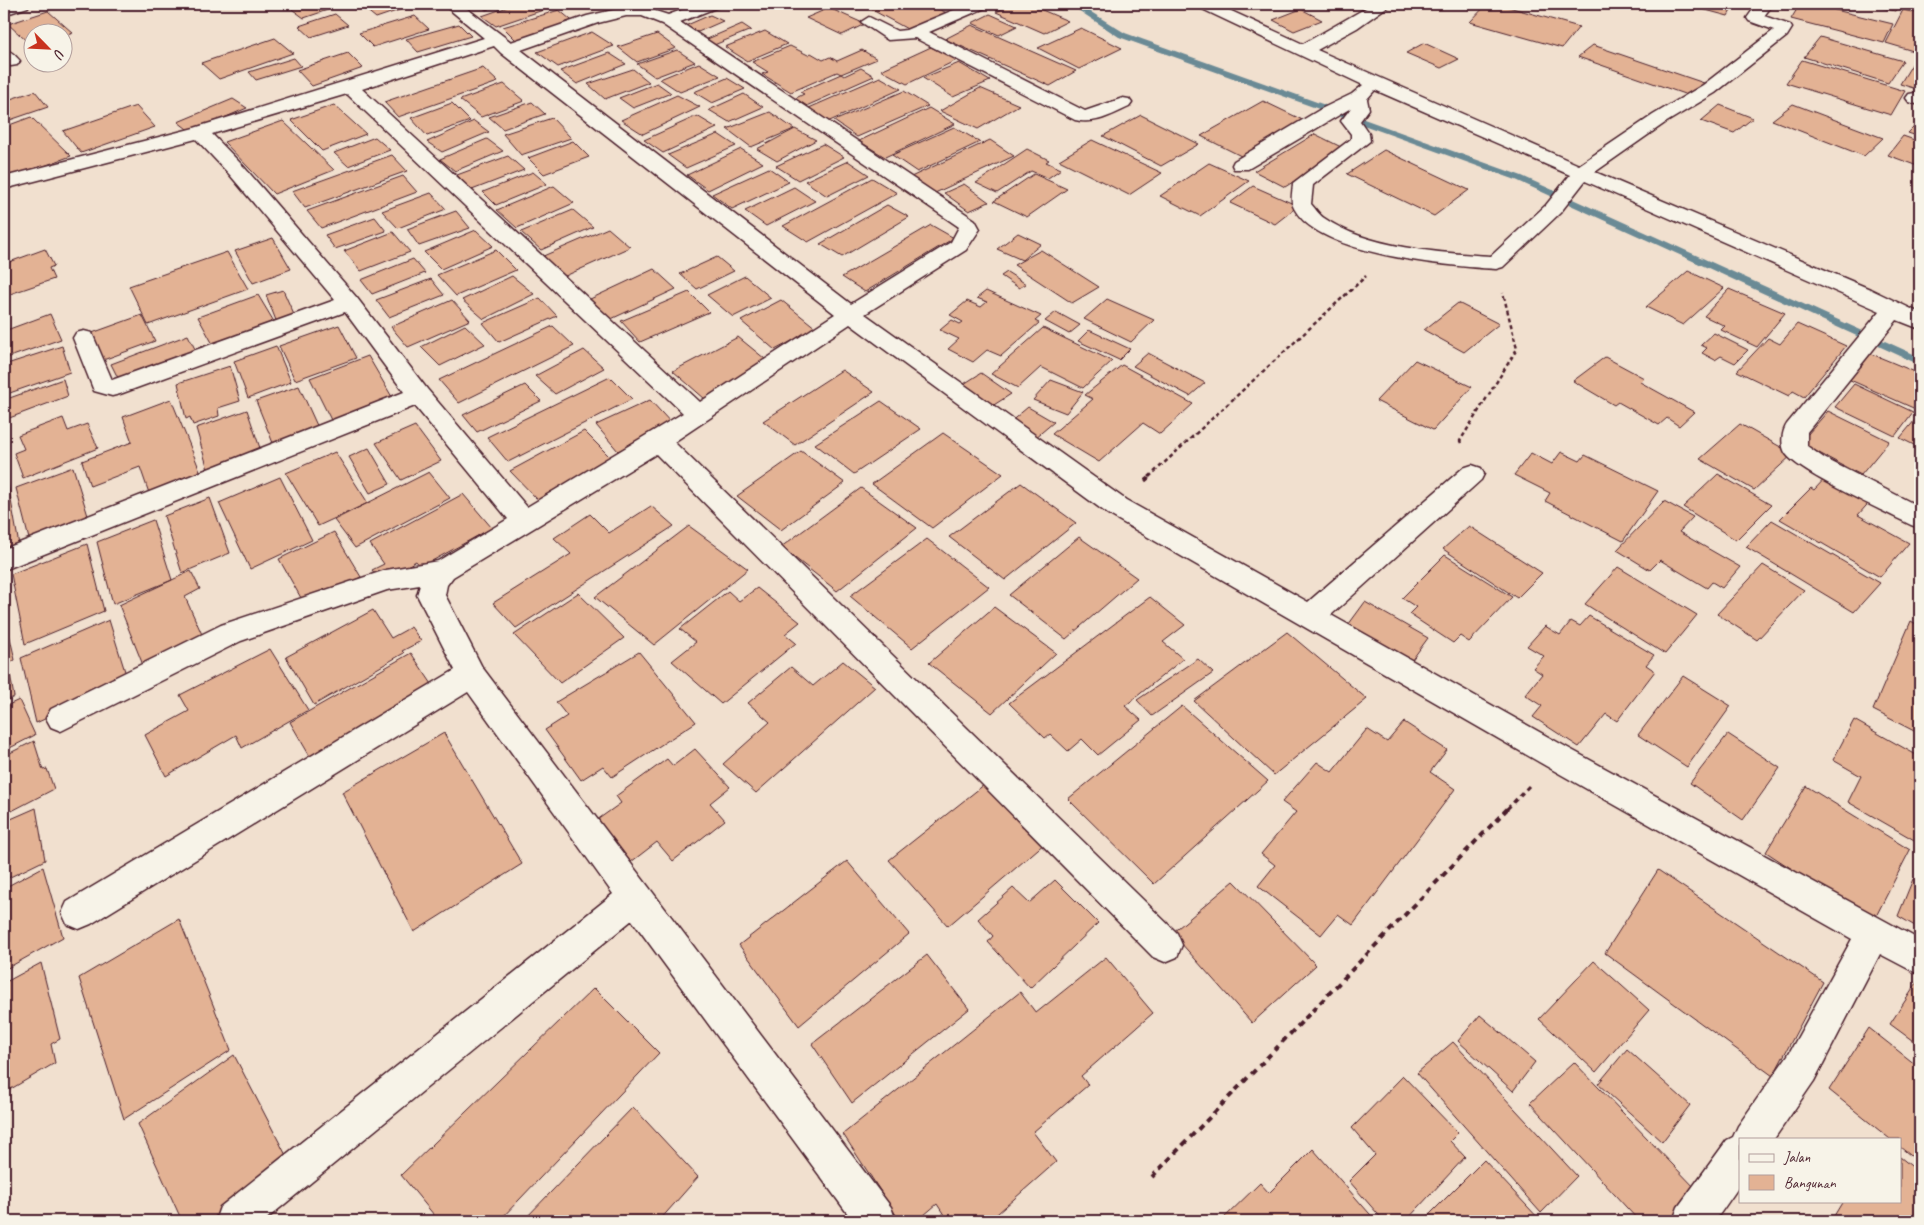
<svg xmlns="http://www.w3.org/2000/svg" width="1924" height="1225" font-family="Caveat,sans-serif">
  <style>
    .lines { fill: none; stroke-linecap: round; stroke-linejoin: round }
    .stream { fill: #6b8a95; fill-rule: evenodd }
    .building { fill: #e3b294; stroke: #4a1f2b }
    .minor-casing { stroke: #4a1f2b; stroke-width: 3 }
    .path-far2 { stroke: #4a1f2b; stroke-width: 2.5; stroke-dasharray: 4 3; stroke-linecap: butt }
    .path-far1 { stroke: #4a1f2b; stroke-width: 3; stroke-dasharray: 5 4; stroke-linecap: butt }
    .path { stroke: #4a1f2b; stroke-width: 4; stroke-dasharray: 6 5; stroke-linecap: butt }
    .minor { fill: #f7f3e8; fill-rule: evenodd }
  </style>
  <rect width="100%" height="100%" fill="#f1e0cf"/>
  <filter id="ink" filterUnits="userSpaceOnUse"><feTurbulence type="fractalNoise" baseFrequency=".02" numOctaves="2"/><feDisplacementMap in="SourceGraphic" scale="10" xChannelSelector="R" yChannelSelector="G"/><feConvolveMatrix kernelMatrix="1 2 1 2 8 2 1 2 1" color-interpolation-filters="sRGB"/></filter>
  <g filter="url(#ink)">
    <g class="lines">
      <path class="stream" d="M1069,4H1078L1125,33L1522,176L1920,357V365L1516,180L1119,37Z"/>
    </g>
    <path class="building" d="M285,4H345L304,18Z
      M382,4H412L414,5L376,18L365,9Z
      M478,4H504L486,10Z
      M516,4H539L546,9L496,26L482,16Z
      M865,4H929L949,14L911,31L863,5Z
      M1012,4H1028L1068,21L1044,33L996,12Z
      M1487,4H1498L1579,27L1562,48L1470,22Z
      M1688,4H1730L1734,5L1728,16L1687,5Z
      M1800,4H1811L1893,24L1884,43L1791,19Z
      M1867,4H1900L1895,11Z
      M1904,4H1920V11L1902,6Z
      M829,8L865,24L842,35L806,18Z
      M1301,9L1322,20L1294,31L1273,20Z
      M559,10L576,24L518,42L503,27Z
      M1903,10L1920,14V53L1886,43Z
      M48,11L73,33L62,37V32H32V46L8,24Z
      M335,14L348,25L311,37L299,26Z
      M990,14L1017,26L999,35L972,23Z
      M710,15L723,21L698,32L685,26Z
      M415,16L429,29L373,47L359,33Z
      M459,24L471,36L418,52L406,39Z
      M742,24L751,30L714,45L705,40Z
      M972,25L1076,71L1050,86L945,39Z
      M1081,28L1122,48L1079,69L1038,48Z
      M765,31L787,44L747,61L725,47Z
      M592,32L614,46L558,67L537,52Z
      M657,34L676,48L637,62L618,47Z
      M1820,37L1903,61L1888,83L1804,57Z
      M275,38L293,53L219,79L201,63Z
      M1424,43L1459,59L1441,68L1406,53Z
      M1593,45L1704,83L1690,96L1578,57Z
      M790,46L808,55L811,53L823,60L830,57L837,61L862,50L877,59L841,74L837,72L791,92L762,74L768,72L752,62Z
      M931,47L957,60L907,84L881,70Z
      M677,50L695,62L655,77L637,64Z
      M348,53L363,68L312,86L297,70Z
      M609,53L626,64L577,84L560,71Z
      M294,58L301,66L256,80L249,72Z
      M1802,60L1905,91L1891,115L1786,83Z
      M1914,61L1920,62V90L1900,84Z
      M699,63L720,76L680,92L660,79Z
      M959,63L990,81L953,97L923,78Z
      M483,68L498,82L398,117L384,102Z
      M861,68L874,76L804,107L792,100L804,94L800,92L841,74L844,76Z
      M633,69L649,82L605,99L588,84Z
      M880,77L901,89L823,124L802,111Z
      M727,78L745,89L712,103L694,92Z
      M657,83L671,93L633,108L619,98Z
      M504,84L524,101L481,117L460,100Z
      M980,88L1019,105L978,129L940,111Z
      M35,91L48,107L4,122V101Z
      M904,91L928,106L857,137L834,121Z
      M744,94L763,107L729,122L709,110Z
      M677,95L700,107L643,134L621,120Z
      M233,99L247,108L191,132L178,122Z
      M1263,101L1309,123L1247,159L1201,136Z
      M532,102L545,114L503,129L489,117Z
      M452,103L470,121L427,136L411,118Z
      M1793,104L1883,138L1864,156L1772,120Z
      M334,105L366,134L322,151L291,120Z
      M1720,105L1753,118L1734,133L1701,121Z
      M136,106L155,127L81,153L63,131Z
      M929,108L955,124L885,157L859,141Z
      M770,112L794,129L751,147L727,129Z
      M1141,115L1199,144L1161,166L1103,136Z
      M697,116L717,128L663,153L644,140Z
      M31,117L71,156L6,180L4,178V127Z
      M552,118L571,138L521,155L503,134Z
      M283,121L334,170L274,194L224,142Z
      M474,121L489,132L442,152L427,142Z
      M1920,121V137L1908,133Z
      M954,127L980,142L917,172L892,155Z
      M795,129L816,140L777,161L757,149Z
      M718,134L736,146L686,168L668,155Z
      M1315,134L1345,149L1285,187L1254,171Z
      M1903,136L1920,142V167L1888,155Z
      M375,137L390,150L348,166L334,153Z
      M487,139L503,151L455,171L440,159Z
      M990,140L1014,156L935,193L911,177Z
      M1092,140L1162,173L1129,195L1059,160Z
      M573,141L589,157L544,174L528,158Z
      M823,144L844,157L798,180L776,166Z
      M741,149L763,163L708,190L687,175Z
      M1027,149L1049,160L1046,162L1061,169L1048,178L1031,171L997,193L976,183Z
      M1384,150L1469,190L1434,216L1347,174Z
      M392,155L407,171L305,208L292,191Z
      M508,156L524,170L472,190L457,175Z
      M848,161L869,175L827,196L805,181Z
      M1209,163L1249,181L1200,216L1160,196Z
      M769,168L789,182L732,209L712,194Z
      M533,172L547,184L496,205L483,192Z
      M1034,174L1067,189L1027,217L994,201Z
      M403,176L417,192L321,228L307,211Z
      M872,178L897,193L808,242L783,226Z
      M964,184L989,202L969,211L944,193Z
      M554,186L574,203L517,228L497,210Z
      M1253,186L1298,206L1275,224L1230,203Z
      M794,187L815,201L766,226L745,211Z
      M431,193L446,209L398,228L382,211Z
      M887,205L909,217L842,257L820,244Z
      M573,210L593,227L541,250L521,232Z
      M456,211L470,228L419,246L407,229Z
      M375,217L386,231L335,249L325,235Z
      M931,225L954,238L865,292L842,277Z
      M608,228L630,247L563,277L541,257Z
      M476,230L493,246L441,269L424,252Z
      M393,232L410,252L361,271L344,251Z
      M1018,233L1041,244L1022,260L997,249Z
      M273,238L291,269L253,283L235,251Z
      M45,249L54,266L49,268L54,279L4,296V264Z
      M496,250L516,270L456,296L437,275Z
      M1041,250L1099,287L1072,303L1014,265Z
      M227,252L248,289L148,325L129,286Z
      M717,257L734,271L697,289L680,274Z
      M413,259L425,273L372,294L361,280Z
      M654,269L676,289L609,320L588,300Z
      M1688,271L1724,288L1683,325L1646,307Z
      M1007,272L1026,284L1019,288L1001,276Z
      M512,276L534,294L484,319L462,300Z
      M745,276L771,298L733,317L707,295Z
      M431,279L444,295L389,317L376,300Z
      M1729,289L1785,313L1757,347L1721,330L1725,326L1704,316Z
      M283,290L295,317L277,323L266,295Z
      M986,291L1041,316L1035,321L1039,323L1001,356L987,350L973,362L948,349L959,339L940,330L952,320L960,324L963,322L950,315L967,301L981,307L987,302L977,298Z
      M689,292L709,312L640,342L621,321Z
      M258,295L276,325L215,348L198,317Z
      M540,298L557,316L499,342L483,323Z
      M1107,299L1154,320L1131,342L1084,319Z
      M452,300L470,320L408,347L391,327Z
      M781,300L816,328L775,350L741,321Z
      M1458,303L1499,324L1464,352L1424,330Z
      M1056,312L1080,325L1069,334L1045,321Z
      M50,314L61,339L4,359V331Z
      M142,315L155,341L103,360L92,333Z
      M1797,324L1846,346L1804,397L1793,391L1789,396L1737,371L1768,338L1780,344Z
      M339,325L356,358L295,380L279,346Z
      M465,325L485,344L440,366L421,347Z
      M553,326L574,346L459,403L439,380Z
      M1043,328L1112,361L1083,388L1041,367L1018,388L991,374Z
      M1089,330L1130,349L1119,360L1078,341Z
      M1714,333L1748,350L1735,363L1721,356L1715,360L1702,353L1707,348L1701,345Z
      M188,335L198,355L121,384L111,364Z
      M738,337L770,363L705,399L673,371Z
      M62,346L70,372L4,395V365Z
      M276,346L291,382L248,398L234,361Z
      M584,350L604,368L555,394L535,376Z
      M1867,352L1920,374V411L1848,379Z
      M1148,353L1205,383L1190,396L1133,366Z
      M368,356L395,402L334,426L310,378Z
      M1605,357L1644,378L1640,382L1694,412L1679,426L1667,418L1659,425L1618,402L1614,405L1573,381Z
      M1415,360L1472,387L1433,430L1376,401Z
      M1122,365L1193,404L1160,434L1143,423L1099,462L1052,434L1093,399L1085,395Z
      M230,366L240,401L218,408L219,416L193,425L190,417L186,419L178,383Z
      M842,370L874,392L795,445L763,421Z
      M981,373L1011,394L986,410L956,389Z
      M610,377L632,399L508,462L487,437Z
      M63,379L68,396L4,420V400Z
      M1051,380L1083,392L1066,413L1033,400Z
      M1854,384L1913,412L1895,436L1835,407Z
      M525,385L541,401L477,432L463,415Z
      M299,386L319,430L275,448L256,401Z
      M171,399L201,473L149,493L140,467L90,486L82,461L132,442L123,417Z
      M650,400L673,425L618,451L596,425Z
      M881,401L921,429L854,474L815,444Z
      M1028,407L1054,422L1035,438L1009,423Z
      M247,410L262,454L209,473L196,428Z
      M1828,411L1889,441L1861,475L1800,443Z
      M1920,414V448L1900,438Z
      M63,418L68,431L87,424L98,448L23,478L14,453L24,449L18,435Z
      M1740,424L1793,454L1754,490L1700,459Z
      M415,426L441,461L401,480L376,443Z
      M584,431L612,459L538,500L510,471Z
      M943,433L1003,474L932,528L872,484Z
      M369,448L390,484L370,493L349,457Z
      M801,451L845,483L781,530L737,496Z
      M335,452L368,503L318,526L286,473Z
      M1561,452L1580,461L1585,455L1658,491L1623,541L1545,501L1550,493L1514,475L1531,453L1552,464Z
      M73,467L89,519L30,543L16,488Z
      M6,472L19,545L4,550V473Z
      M429,472L450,498L355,548L334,520Z
      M1718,474L1771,505L1736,540L1683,507Z
      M1829,474L1873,498L1858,515L1909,543L1880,577L1780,519L1811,488L1814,490Z
      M280,477L312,540L250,569L219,503Z
      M1021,483L1076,523L1005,580L949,537Z
      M861,488L917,528L837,591L781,547Z
      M463,494L492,528L421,567L416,561L380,581L372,570L384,564L370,544Z
      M210,498L230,553L182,573L164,516Z
      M1664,501L1693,517L1679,532L1740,567L1722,588L1712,582L1707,588L1660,560L1650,570L1617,550Z
      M651,506L674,526L516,628L493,603L571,554L554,538L590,514L609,533Z
      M153,520L172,580L113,604L97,542Z
      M1772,520L1880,583L1854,612L1746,547Z
      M689,526L748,569L654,645L595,597Z
      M1469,526L1542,573L1517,598L1443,549Z
      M334,532L361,577L305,605L279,559Z
      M1079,537L1137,578L1066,639L1009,595Z
      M927,539L989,587L912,648L850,596Z
      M87,544L104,611L25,644L11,574Z
      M1445,555L1512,597L1469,642L1460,636L1453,643L1409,614L1416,607L1402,598Z
      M1763,565L1804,590L1757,640L1717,614Z
      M1618,567L1697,615L1665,654L1585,604Z
      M191,571L200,589L185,597L205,641L145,670L119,605Z
      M757,588L800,622L785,634L796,643L721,704L672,661L696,642L680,629L728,591L739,601Z
      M578,593L624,638L560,683L514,635Z
      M1150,597L1185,625L1163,642L1183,659L1125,706L1141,720L1098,755L1082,739L1068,751L1050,734L1045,738L1009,703Z
      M1365,602L1428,638L1406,668L1343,632Z
      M994,607L1056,653L992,713L929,663Z
      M373,610L391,638L411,627L421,641L402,651L404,653L314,705L286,657Z
      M4,611L15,660L4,665Z
      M1589,616L1654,655L1646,665L1655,671L1617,721L1606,714L1579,747L1533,717L1542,706L1525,695L1542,674L1533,668L1544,656L1527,646L1545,626L1560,635L1571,621L1580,626Z
      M109,620L128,681L36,723L21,658Z
      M1911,621L1920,626V734L1873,710Z
      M1287,632L1367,699L1274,775L1194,701Z
      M270,649L308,710L242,748L236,735L166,776L145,735L189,711L180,695Z
      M639,652L696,722L612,777L603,766L581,780L545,730L567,716L556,702Z
      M411,653L438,693L315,765L290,722Z
      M1198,659L1213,673L1152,716L1137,700Z
      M843,661L875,687L756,793L723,764L770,722L748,703L791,667L813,686Z
      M9,668L14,697L4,702V670Z
      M1683,676L1731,706L1687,767L1638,735Z
      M19,700L35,735L4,751V707Z
      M1182,706L1268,781L1154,884L1068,799Z
      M1854,720L1920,757V831L1916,841L1848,802L1861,776L1833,760Z
      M1404,722L1447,750L1430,772L1455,789L1353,925L1338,914L1321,935L1258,886L1275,865L1261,854L1296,812L1282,802L1317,762L1332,772L1367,729L1387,742Z
      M444,733L522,864L414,932L342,792Z
      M1728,734L1780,768L1743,820L1690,783Z
      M34,741L43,770L47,769L54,789L4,815V756Z
      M695,749L730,787L710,803L725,820L673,861L657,842L631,862L597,820L621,803L616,796L667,759L673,766Z
      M985,784L1045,843L948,926L889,860Z
      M1806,786L1910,850L1873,922L1766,852Z
      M36,808L45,860L4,880V822Z
      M847,861L909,934L799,1026L739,945Z
      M43,867L63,937L4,970V888Z
      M1658,870L1823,982L1773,1076L1605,953Z
      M1913,879L1920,884V929L1898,916Z
      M1055,880L1098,923L1030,988L988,942L993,936L978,919L1013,888L1029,903Z
      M1234,881L1316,965L1252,1023L1172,933Z
      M179,919L231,1050L124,1119L79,978Z
      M927,955L969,1009L852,1103L812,1044Z
      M1106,957L1153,1013L1081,1076L1088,1085L1033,1132L1056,1162L989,1221H948L937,1204L917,1221H900L843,1134L1020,992L1036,1013Z
      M1594,961L1649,1010L1596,1072L1539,1019Z
      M41,963L60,1039L51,1044L55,1063L4,1093V983Z
      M1920,978V1046L1890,1024Z
      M594,988L659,1053L499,1221H439L401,1175Z
      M1480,1015L1535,1062L1513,1091L1458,1041Z
      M1869,1028L1920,1068V1163L1900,1147V1139H1890L1829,1090Z
      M1453,1042L1577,1176L1541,1213L1417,1073Z
      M1627,1049L1690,1105L1662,1142L1598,1084Z
      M234,1055L290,1163L215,1221H182L138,1124Z
      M1574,1062L1698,1191L1671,1221H1639L1530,1103Z
      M1403,1076L1458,1133L1450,1141L1465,1157L1406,1221H1384L1349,1181L1375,1155L1352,1128Z
      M633,1107L698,1177L659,1221H523Z
      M1313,1149L1376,1221H1221L1260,1183L1269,1193Z
      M1900,1157L1920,1173V1221H1831L1843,1201H1900Z
      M1484,1160L1541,1221H1423Z"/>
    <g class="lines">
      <g class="minor-casing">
        <path id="minor" d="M7,4H30L28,7L4,15V5Z
          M443,4H461L511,42L587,16L626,7H643L668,15L698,4H720L718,7L680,22L975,220L980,229L966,250L865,314L1126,500L1308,602L1463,468L1472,465L1481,468L1484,474L1481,480L1331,615L1568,748L1920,940V975L1880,954L1814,1081L1774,1139H1740V1185L1715,1221H1673L1678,1207L1727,1140L1733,1137L1738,1126L1788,1055L1852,939L1546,766L1108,514L850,324L674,442L1177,933L1182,945L1177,957L1165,962L1153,957L656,454L453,577L447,585L445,595L482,667L891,1207L896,1221H853L632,920L264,1221H215L220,1207L613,894L468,692L91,924L79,929L67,924L62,913L67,902L455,670L417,595L420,585L387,590L241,641L61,731L51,727L46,718L51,709L221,625L386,570L438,561L508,519L415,406L4,570V549L404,392L345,312L120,394L112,396L94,391L73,338L76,333L84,331L92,333L112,380L335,300L230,175L196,139L4,189V177L194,128L484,38ZM626,16H642L662,24L959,227L951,242L851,304L521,50L598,23ZM494,46L501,53L835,314L700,402L362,89ZM347,94L683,413L527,507L427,389L357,298L244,167L212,134Z
          M968,4H989L987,7L929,32L1085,111L1123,98L1129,99L1132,103L1129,107C1111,115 1095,125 1075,120L915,38L888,40L861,22L869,17L897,31L906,30Z
          M1196,4H1216L1303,44L1373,4H1391L1357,28L1317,50L1579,165L1653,115L1703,85L1774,30L1749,21L1747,18L1757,4H1773L1764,16L1790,25L1792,28L1787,36L1715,93L1665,123L1595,172L1870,289L1920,313V329L1897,320L1807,432V446L1824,458L1920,507V528L1911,525C1884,511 1801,474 1786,454C1780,446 1782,431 1787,424L1880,311L1585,181L1560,213L1503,267L1496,269C1448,266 1314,255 1293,206C1290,200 1293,189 1293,183L1351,139V134L1341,121L1351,108L1248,169H1234L1232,165L1234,161L1321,109L1352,94L1363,85L1198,7ZM1375,90L1570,175L1546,205L1491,256C1441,253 1366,248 1324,218C1319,215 1315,208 1311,204L1313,185L1370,141L1369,134L1360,121L1369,109L1367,99Z
          M4,49C11,51 15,55 20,61L17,65L11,66L4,63Z
          M1915,93L1920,94V105L1909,102L1906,98L1909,94Z"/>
      </g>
      <path class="path-far2" d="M1461,443L1460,441L1517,349L1503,293
        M1149,477L1366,276"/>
      <path class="path-far1" d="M1145,481L1151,476
        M1507,809L1529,786"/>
      <path class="path" d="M1152,1177L1508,808"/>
      <use href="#minor" class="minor"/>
    </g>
  </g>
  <rect width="1924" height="1225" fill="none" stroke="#f7f3e8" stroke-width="20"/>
  <rect x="10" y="10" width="1904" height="1205" fill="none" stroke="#4a1f2b" stroke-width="2" filter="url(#ink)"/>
  <rect x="1739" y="1138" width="162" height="65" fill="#f7f3e8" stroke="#b29e9c"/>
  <rect x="1749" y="1154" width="25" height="8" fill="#f7f3e8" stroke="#b29e9c"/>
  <text x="1784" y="1162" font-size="15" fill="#4a1f2b">Jalan</text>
  <rect x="1749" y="1175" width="25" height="15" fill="#e3b294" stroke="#b29e9c"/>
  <text x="1784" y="1188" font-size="15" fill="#4a1f2b">Bangunan</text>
  <g transform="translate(48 48) rotate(114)"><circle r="24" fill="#f7f3e8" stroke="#b29e9c"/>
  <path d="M0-4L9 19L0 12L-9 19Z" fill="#c8321e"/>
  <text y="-8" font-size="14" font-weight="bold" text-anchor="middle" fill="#4a1f2b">U</text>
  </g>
</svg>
